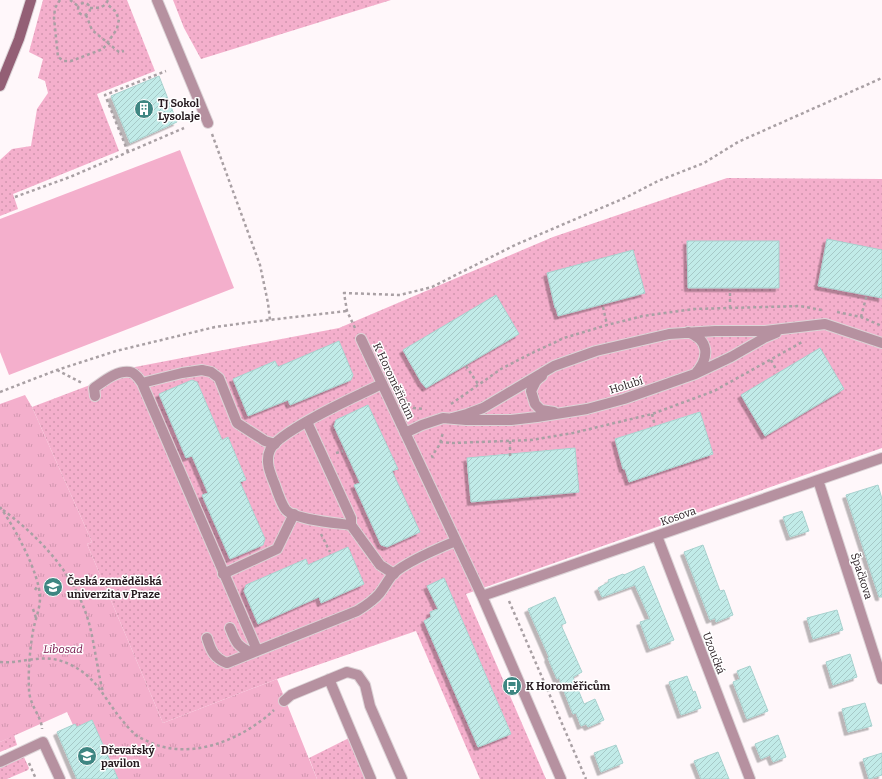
<svg xmlns="http://www.w3.org/2000/svg" width="882" height="779" font-family="Bitter,serif">
  <style>
    .grass { fill: url(#grass-dots); fill-rule: evenodd }
    .park { fill: url(#park-tufts) }
    .pitch { fill: #f4afcc }
    .building { fill: url(#building-hatch); stroke: #a8d1ce; filter: url(#shadow) }
    .lines { fill: none; stroke-linecap: round; stroke-linejoin: round }
    .lane-casing { stroke: #dcd4d7; stroke-width: 12 }
    .street-casing { stroke: #dcd4d7; stroke-width: 12 }
    .secondary-casing { stroke: #dcd4d7; stroke-width: 12 }
    .path { stroke: #a9a0a4; stroke-width: 2.5; stroke-dasharray: 3 3; stroke-linecap: butt }
    .lane { stroke: #b691a0; stroke-width: 10 }
    .street { stroke: #b691a0; stroke-width: 10 }
    .secondary { stroke: #935f75; stroke-width: 10 }
    .labels { text-anchor: middle; stroke-width: 3; stroke-linejoin: round; paint-order: stroke }
    .poi-label { font-size: 11px; font-weight: bold; fill: #271b20; stroke: #fff; text-anchor: start }
    .street-label { font-size: 11px; fill: #271b20; stroke: #fff }
    .park-label { font-size: 11px; font-style: italic; fill: #741349; stroke: #fff }
  </style>
  <defs>
    <pattern id="grass-dots" width="8" height="8" patternUnits="userSpaceOnUse"><rect width="8" height="8" fill="#f4afcc"/><path d="M2 2h.1M6 6h.1" fill="none" stroke="#d196af" stroke-width="1.8" stroke-linecap="round"/></pattern>
    <pattern id="park-tufts" width="24" height="20" patternUnits="userSpaceOnUse"><rect width="24" height="20" fill="#f4afcc"/><path d="M3 7l-1-3M5 7V3M7 7l1-3M15 17l-1-3M17 17v-4M19 17l1-3" fill="none" stroke="#d196af"/></pattern>
    <pattern id="building-hatch" width="6" height="6" patternUnits="userSpaceOnUse"><rect width="6" height="6" fill="#c1ebe8"/><path d="M-1 1l2-2M0 6l6-6M5 7l2-2" fill="none" stroke="#a6c9c7"/></pattern>
    <filter id="shadow"><feDropShadow dx="-3.5" dy="3.5" stdDeviation="0" flood-color="#0004"/></filter>
  </defs>
  <rect width="100%" height="100%" fill="#fff7fa"/>
  <path class="grass" d="M43,0H127L155,71L97,94L119,151L13,194L18,209L0,216V160L12,149L31,146L37,109L48,93L45,81L38,78L43,59L29,52Z
    M173,0H391L201,59L184,28Z
    M727,178L882,179V250L819,286L882,298V448L466,594L546,779H480L416,631L277,679L163,723L87,544L92,542L32,407L90,385L98,379L135,367L339,328L553,237ZM687,241H726V256L740,241H779V288H688ZM550,286L644,293L559,316L556,308H555ZM496,296L519,334L426,388L409,362L403,350ZM339,342L353,375L350,380L290,405L288,400L248,416L233,379L275,361L278,367L293,361L300,363ZM192,380L197,382L222,440L228,437L246,479L240,482L265,539L263,545L230,559L203,495L208,493L192,456L186,458L179,441L181,434L172,424L159,395ZM368,405L397,469L392,471L381,545L354,485L360,483L334,426L336,420ZM699,412L713,454L629,482L625,469H623L615,439ZM575,448L579,492L471,502L467,466H468V458L506,454V456L518,455V453ZM348,548L364,584L344,593L342,588L339,589L341,594L322,603L319,597L304,604L297,601L288,611L258,624L244,591L246,585L306,559L308,565ZM456,606L511,733L481,746H478L424,621L431,617L430,612L436,609L438,614Z
    M14,735L17,745L0,752V742Z
    M353,736L371,779H317L309,758Z
    M23,755L29,768L28,770L7,779H0V765Z"/>
  <path class="park" d="M25,395L32,407L92,542L87,544L163,723L277,679L317,779H118L92,720L77,727L75,724L73,725L67,712L0,742V404Z"/>
  <path class="pitch" d="M180,150L234,288L9,375L0,352V219Z"/>
  <path class="building" d="M159,76L177,122L130,143L111,96Z
    M827,239L882,250V298L818,286Z
    M687,241H779V288H688Z
    M633,250L645,293L558,316L556,308H555L547,273Z
    M496,295L519,334L426,388L421,382L403,350Z
    M339,341L353,375L351,380L290,405L288,400L248,416L233,379L275,361L278,367Z
    M820,348L844,389L765,436L741,395Z
    M192,380L197,382L222,440L228,437L246,480L240,482L265,539L263,545L230,559L202,495L208,493L192,456L186,458L159,394Z
    M368,405L398,469L392,471L420,532L387,547L381,545L354,485L360,483L334,426L336,420Z
    M700,412L713,454L629,482L625,469H623L615,439Z
    M575,448L579,492L471,502L467,458Z
    M878,485L882,499V597H879L846,495Z
    M802,511L809,531L790,537L783,517Z
    M703,545L720,591L724,590L733,615L716,622L715,618L710,620L684,552Z
    M348,547L364,584L321,603L319,597L258,624L244,591L246,585L306,559L308,565Z
    M644,566L674,640L650,649L640,622L650,619L635,585L602,597L598,588L609,582L608,580L623,574L624,575Z
    M444,578L511,734L481,746L478,747L424,621L431,617L430,612L438,609L427,586Z
    M555,597L566,623L561,625L582,672L573,677L584,704L595,699L604,720L588,727L586,724L581,726L576,713L573,714L559,678L557,679L548,658L549,657L528,609Z
    M837,610L843,630L813,639L807,618Z
    M850,654L857,677L833,685L826,662Z
    M750,666L768,711L747,719L733,682L740,679L737,671Z
    M687,676L693,692L695,691L701,708L681,715L669,682Z
    M865,703L872,726L848,732L842,709Z
    M92,720L118,779H77L57,732L75,724L77,727Z
    M778,735L786,757L773,762L770,755L761,759L755,744Z
    M616,745L623,763L601,772L594,753Z
    M718,752L729,779H701L694,761Z
    M882,753V775L869,779L863,759Z"/>
  <g class="lines">
    <g class="lane-casing">
      <path id="lane" d="M382,384C361,394 278,431 270,450C265,461 270,473 275,485C277,491 282,505 286,510C295,520 337,523 351,525L380,565L394,574
        M329,679L371,779
        M284,701L291,695L347,672L358,675L365,685L370,706L402,779"/>
    </g>
    <g class="street-casing">
      <path id="street" d="M157,0L208,123
        M688,332C709,340 710,357 696,373
        M361,339L482,596L561,779
        M542,376L536,381L531,391L535,404L541,410L554,412
        M142,383L182,373L202,370L211,372L219,378L237,423L265,441L275,444
        M95,396L94,388C104,381 117,370 130,372C136,373 139,379 142,383L257,650
        M452,418L467,414L483,408L554,366L596,351L669,334L715,331H765L825,324L882,343
        M307,422L351,518V525
        M405,433L422,425L443,418L466,420H511L537,417L587,409L624,399L695,374L731,357L764,338L776,333
        M818,480L882,679
        M657,536L750,779
        M223,574L277,549L294,514
        M482,596L882,458
        M230,628C236,643 237,646 252,653
        M207,638C211,651 214,658 227,663L357,611C365,606 372,602 379,594C384,588 388,580 393,574C406,562 439,548 456,541
        M0,762L43,742L60,779"/>
    </g>
    <g class="secondary-casing">
      <path id="secondary" d="M0,86L19,39L31,0"/>
    </g>
    <path class="path" d="M60,0L55,8L54,18L58,57L64,61H71L103,49L117,29L119,19L115,11L107,4
      M70,0L78,6
      M78 9a6 6 0 1 1 12 0a6 6 0 1 1-12 0Z
      M90,8C98,8 105,8 108,0
      M86,15L92,30L119,52L124,51
      M212,134L260,265L268,303L270,320
      M128,152L105,95L166,71
      M15,197L70,177L184,128
      M603,307L607,325
      M730,308V289
      M837,312L861,317L882,326
      M861,317L867,294
      M355,328L347,311L344,293L400,295L432,287L515,245L627,197L658,181L704,163L738,142L882,78
      M771,360L777,371
      M466,366L478,384
      M57,370L82,383
      M0,392L57,370L116,351L215,327L260,321L347,311
      M405,399L413,408L424,409
      M451,404L501,369L530,354L564,338L607,325L643,316L694,309L800,306L822,310
      M652,414L655,426
      M510,441V456
      M440,442L453,443L531,440L573,433L652,414L714,391L804,341
      M336,453L343,451
      M433,458L432,456L440,444L443,432
      M0,507C14,526 40,574 40,598C40,609 35,620 33,631C30,649 28,670 29,689C29,705 42,717 42,729
      M3,510C41,538 76,576 89,623C95,646 97,669 103,692
      M321,534L330,552
      M35,590L38,585
      M509,601L586,779
      M33,609L36,618
      M0,662C26,664 44,651 71,665C98,678 104,699 122,720C126,725 131,731 136,735C139,738 143,739 147,741C189,762 242,740 274,710
      M29,763L36,779"/>
    <use href="#lane" class="lane"/>
    <use href="#street" class="street"/>
    <use href="#secondary" class="secondary"/>
  </g>
  <defs>
    <g id="building-disc" transform="scale(1)"><circle r="9.5" fill="#3e8682" stroke="#fff"/><path d="M-4-6H4V6H1V3H-1V6H-4ZM-2.5-4.3h1.7v1.8h-1.7ZM.8-4.3h1.7v1.8H.8ZM-2.5-1h1.7V.8h-1.7ZM.8-1h1.7V.8H.8Z" fill="#fff"/></g>
    <g id="university-disc" transform="scale(1)"><circle r="9.5" fill="#3e8682" stroke="#fff"/><path d="M0-5L7-2L0 1L-7-2ZM-4 1L0 2.5L4 1V4Q0 6-4 4Z" fill="#fff"/></g>
    <g id="bus-disc" transform="scale(1)"><circle r="9.5" fill="#3e8682" stroke="#fff"/><path d="M-5-6H5V4H4V6H2V4H-2V6H-4V4H-5ZM-3.5-4V0h7V-4ZM-3.5 1.2v1.5H-2V1.2ZM2 1.2v1.5H3.5V1.2Z" fill="#fff"/></g>
  </defs>
  <g fill-rule="evenodd">
    <use href="#building-disc" x="144" y="109"/>
    <use href="#university-disc" x="53" y="587"/>
    <use href="#bus-disc" x="512" y="686"/>
    <use href="#university-disc" x="87" y="756"/>
  </g>
  <g class="labels">
    <g class="poi-label">
      <text x="158" y="107">TJ Sokol<tspan x="158" dy="13">Lysolaje</tspan></text>
      <text x="67" y="585">Česká zemědělská<tspan x="67" dy="13">univerzita v Praze</tspan></text>
      <text x="526" y="690">K Horoměřicům</text>
      <text x="101" y="754">Dřevařský<tspan x="101" dy="13">pavilon</tspan></text>
    </g>
    <g class="street-label">
      <text transform="translate(394 381) rotate(65)" y="4">K Horoměřicům</text>
      <text transform="translate(626 385) rotate(-17)" y="4">Holubí</text>
      <text transform="translate(678 516) rotate(-19)" y="4">Kosova</text>
      <text transform="translate(862 576) rotate(72)" y="4">Špačkova</text>
      <text transform="translate(714 653) rotate(69)" y="4">Uzoučká</text>
    </g>
    <g class="park-label">
      <text x="63" y="653">Libosad</text>
    </g>
  </g>
</svg>
